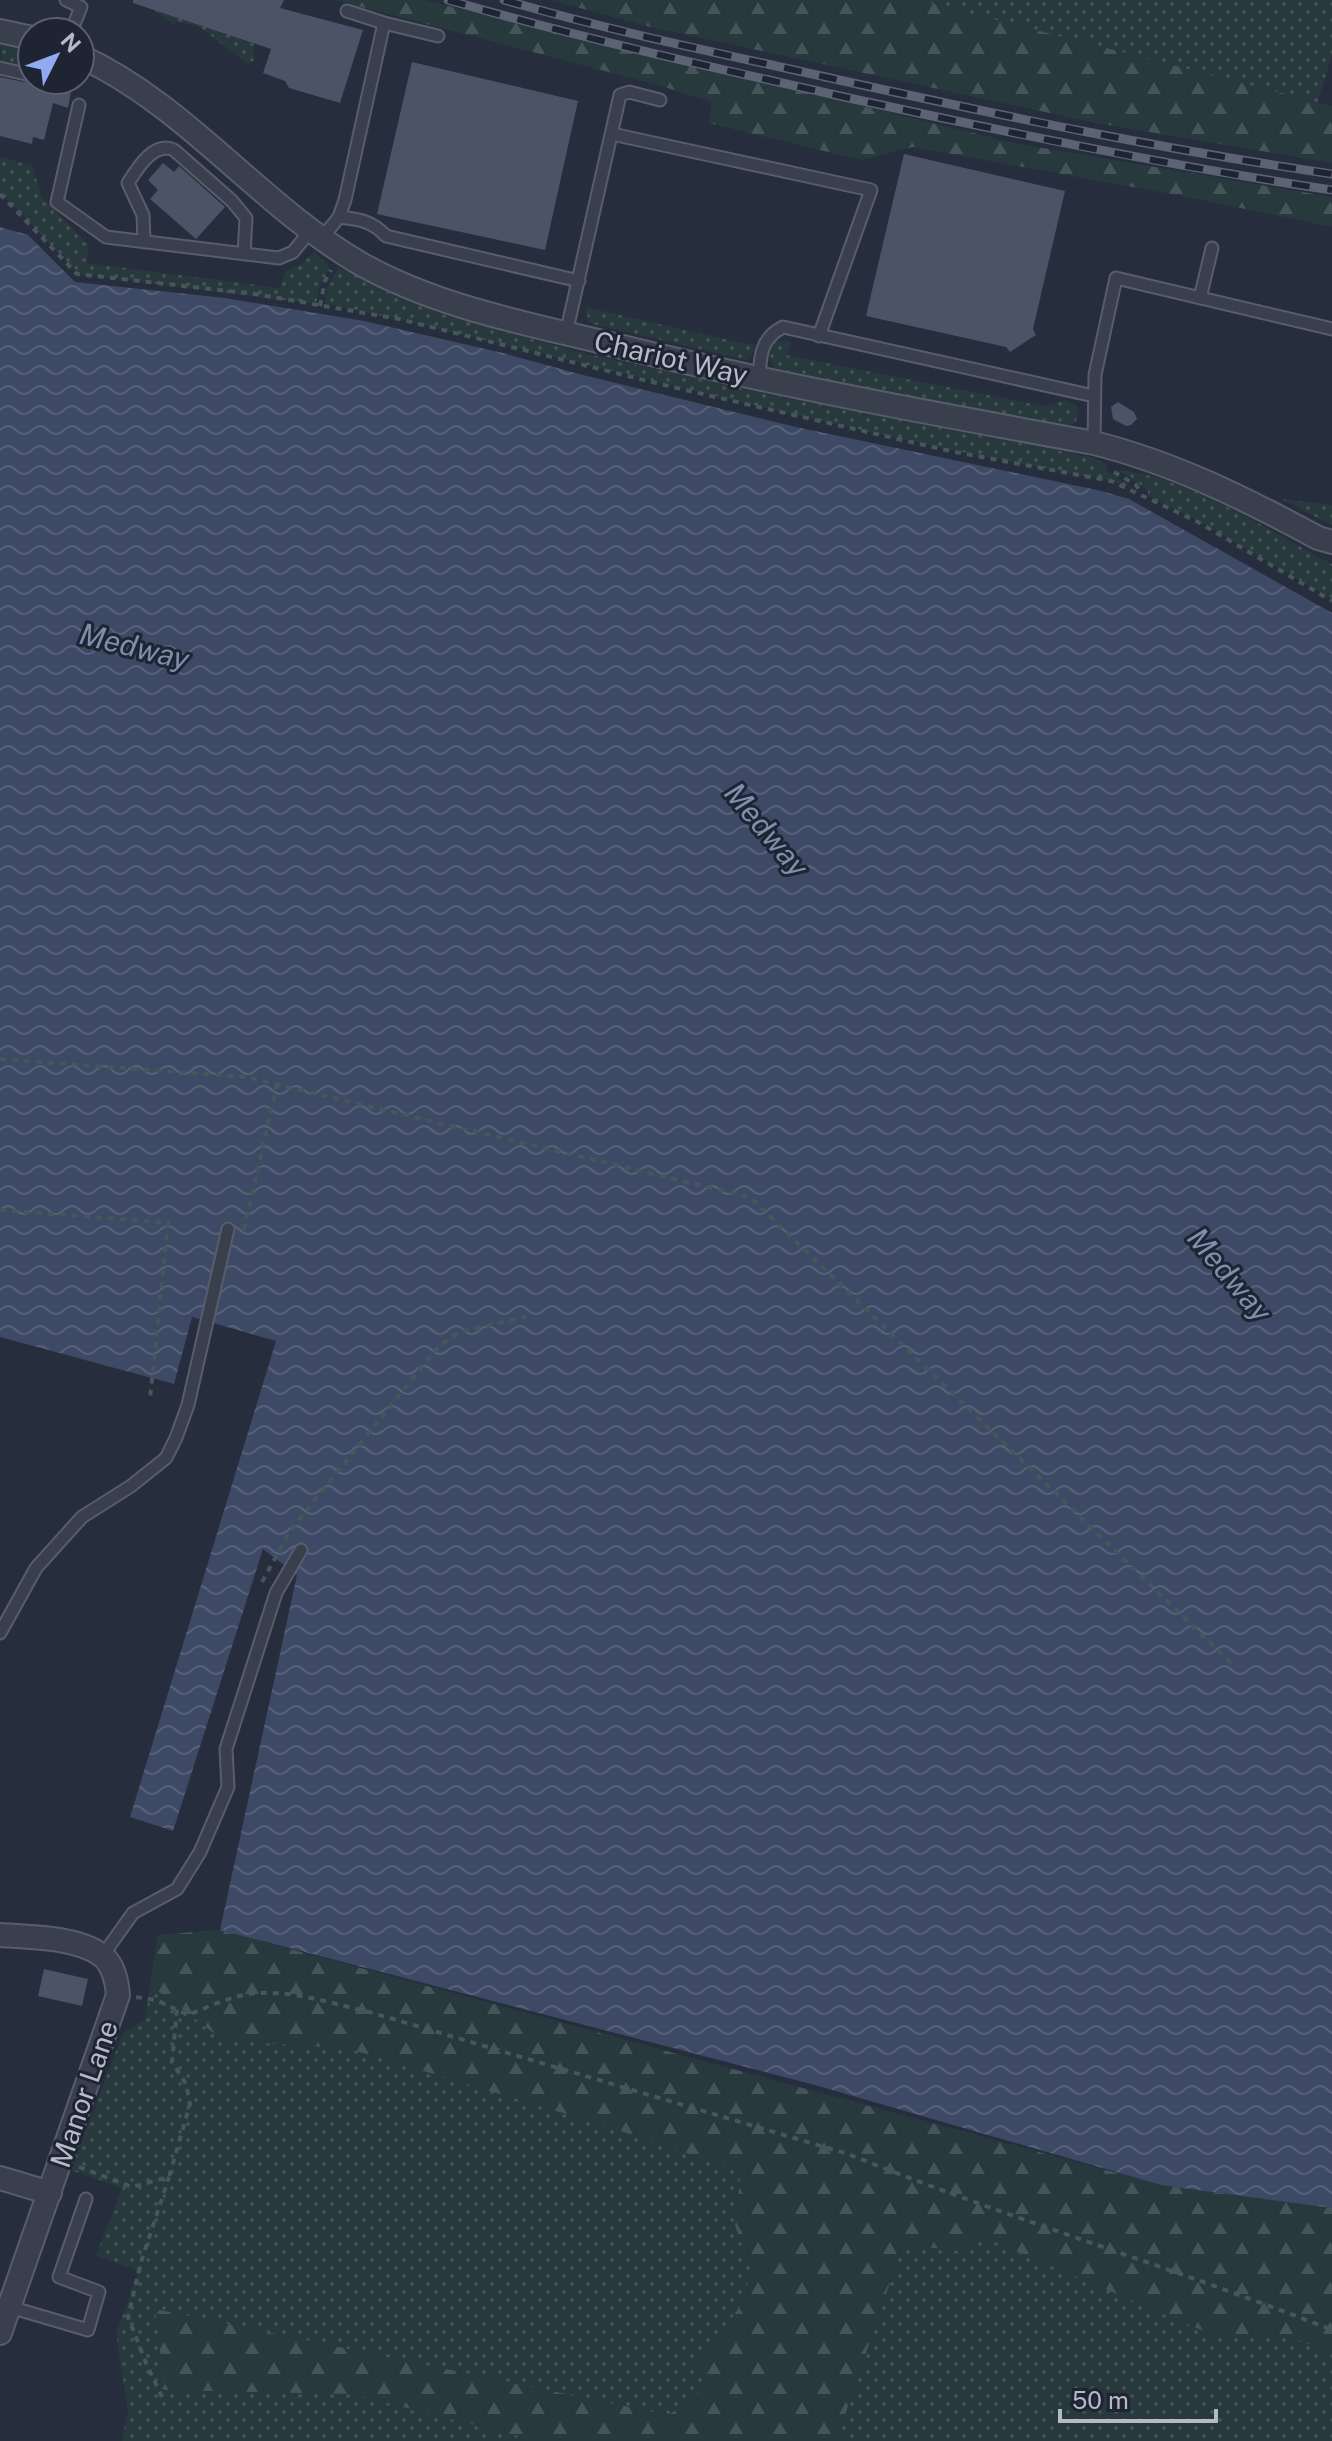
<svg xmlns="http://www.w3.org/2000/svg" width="1332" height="2441" font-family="'Public Sans',sans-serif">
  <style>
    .green { fill: url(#green-dots) }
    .forest { fill: url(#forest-firs) }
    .water { fill: url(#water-waves) }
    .building { fill: #4c5366 }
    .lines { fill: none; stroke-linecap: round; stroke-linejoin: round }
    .service-casing { stroke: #585d6b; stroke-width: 15 }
    .minor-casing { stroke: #585d6b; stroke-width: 26 }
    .path { stroke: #46565b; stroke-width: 4; stroke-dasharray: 6 6; stroke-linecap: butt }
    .service { stroke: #3a3f4d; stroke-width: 11 }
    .minor { stroke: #3a3f4d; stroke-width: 22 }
    .rail-casing { stroke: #5c6374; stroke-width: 9 }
    .rail { stroke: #1f2432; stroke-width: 6; stroke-dasharray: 18; stroke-linecap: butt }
    .labels { text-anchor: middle; stroke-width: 6; stroke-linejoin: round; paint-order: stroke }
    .street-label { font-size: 28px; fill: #b6bac8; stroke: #1f2432 }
    .water-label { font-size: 30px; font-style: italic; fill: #7f8eae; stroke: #1f2432 }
  </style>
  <defs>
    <pattern id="green-dots" width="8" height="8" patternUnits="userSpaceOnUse" patternTransform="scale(2)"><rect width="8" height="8" fill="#28393e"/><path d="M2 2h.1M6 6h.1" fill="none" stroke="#455458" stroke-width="1.8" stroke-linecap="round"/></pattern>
    <pattern id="forest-firs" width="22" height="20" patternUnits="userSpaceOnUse" patternTransform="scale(2)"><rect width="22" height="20" fill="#28393e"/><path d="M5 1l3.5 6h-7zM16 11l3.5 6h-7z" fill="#455458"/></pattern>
    <pattern id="water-waves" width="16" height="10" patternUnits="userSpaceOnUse" patternTransform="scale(2)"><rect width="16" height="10" fill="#3d4965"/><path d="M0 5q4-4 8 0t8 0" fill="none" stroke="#57617a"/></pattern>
  </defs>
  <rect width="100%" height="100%" fill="#262d3d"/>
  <path class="green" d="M901,0H1332V56L1317,103Z
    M149,6L254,44V60L248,64L201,28L176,21L174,25Z
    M0,44L31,51L30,63L27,66L2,60Z
    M0,157L33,166L41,196L88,244L87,263L280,288L285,272L304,262L314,252L330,267L320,285L316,304L79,274L0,192Z
    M339,267L397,297L450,317L583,353L798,401L835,406L1090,457L1107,464L1106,471L1133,488L1109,480C845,434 587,361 325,303L327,287Z
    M585,307L755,346L752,355L746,360L589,323Z
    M776,341L792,342L786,355L1043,406L1066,400L1079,408L1076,422L1066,427L775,371L769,358Z
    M1118,470C1184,475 1273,533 1332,564V599L1192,517L1148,496V490Z
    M1282,499L1332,505V525L1327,523Z
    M220,1930L1161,2185L1332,2208V2441H122L128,2411L116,2333L139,2271L96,2256L122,2188L71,2170L123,2033L145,2019L158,1935Z"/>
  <path class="forest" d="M335,0H424L1019,144L1332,197V227L1188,197L913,147L861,160L709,123L712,102L658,85Z
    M550,0H919L1332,106V163L1091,122L651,27Z
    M220,1930L1161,2185L1332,2208V2354L1283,2334L1220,2338L981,2236L957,2251L903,2244L836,2441H538L352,2394L165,2390L155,2309L668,2415L689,2402L713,2378L696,2363L718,2338L743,2302L751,2270L735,2225L741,2171L600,2124L350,2049L223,2040L150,1985L158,1935Z"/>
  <path class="water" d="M0,227L28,235L75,282L225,298L364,321L503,353L579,374L796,427L1097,490L1129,499L1332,613V2208L1161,2185L815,2085L220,1930L297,1575L263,1549L173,1831L130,1817L276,1341L192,1317L174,1384L0,1337Z"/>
  <path class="building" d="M133,0H284L280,8L363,30L340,103L289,88L285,81L263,73L271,49L133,3Z
    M412,62L578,101L545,250L377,214Z
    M0,77L24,82L31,81L71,91L68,108L53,103L44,140L33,137L32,144L0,136Z
    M904,154L1065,191L1033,329L1036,335L1010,352L1006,347L866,316Z
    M163,163L174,172L179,166L225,207L196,239L150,199L158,190L148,180Z
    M1118,402L1134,412L1137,419L1131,425L1126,426L1113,419L1111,407Z
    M44,1969L88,1979L82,2006L38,1996Z"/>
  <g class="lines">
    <g class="service-casing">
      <path id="service" d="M66,0L81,7L71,32
        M347,11L384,23L438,36
        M0,68L26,74L32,70
        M79,105L57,202L106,237L279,258L293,252L311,230
        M612,134L871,190L819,336
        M339,217C359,219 372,221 386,236L579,281
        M322,238L339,217L345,200L384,23
        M144,242L143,215L128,183C138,167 154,141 174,150L232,201L246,218L244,254
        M1200,298L1212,248
        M566,334L620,95L629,92L660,100
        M759,379C760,356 761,338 783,327L1094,396
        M1094,443L1095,375L1116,278L1332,329
        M0,1633L36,1568L82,1517L131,1486L166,1458L176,1438L188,1405L228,1229
        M103,1955L133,1913L177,1889L200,1852L228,1787L226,1749L276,1593L301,1550
        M10,2307L88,2330L99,2292L59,2277L86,2199"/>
    </g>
    <g class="minor-casing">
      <path id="minor" d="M0,31L32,38
        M80,56C188,106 259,205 361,264C436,306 520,322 602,342C765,383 930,413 1094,443C1174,463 1246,499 1318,538L1332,542
        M0,1935C29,1937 77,1937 101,1955C113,1963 117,1982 118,1995L0,2333
        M0,2178L50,2193"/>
    </g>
    <path class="path" d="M0,194L77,274L255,294L399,319L672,387L950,451L1111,481L1198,522L1332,601
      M320,306L325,281L331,270
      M1114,472L1136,485L1141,493
      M0,1059L246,1077L750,1197L1231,1663
      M0,1210L168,1223L150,1399
      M244,1230L277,1084
      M262,1582L290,1531L438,1347L459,1332L529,1316
      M136,1997L156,2000L188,2015C211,2006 234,1994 260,1993C297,1991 337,2005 373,2013L848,2154C1007,2218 1172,2267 1332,2330
      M79,2167L132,2187L169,2177L190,2104L186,2084L172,2062L177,2009
      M162,2397L146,2363L128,2317L141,2262L169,2177"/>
    <use href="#service" class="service"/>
    <use href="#minor" class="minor"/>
    <g class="rail-casing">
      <path id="rail" d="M448,0C580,38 715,68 849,98C1009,133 1170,166 1332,190
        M504,0C614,32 728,55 839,80C1003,116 1166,150 1332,174"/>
    </g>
    <use href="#rail" class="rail"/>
  </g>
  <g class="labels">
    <g class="street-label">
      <text transform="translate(671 358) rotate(13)" y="10">Chariot Way</text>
      <text transform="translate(84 2094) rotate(-71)" y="10">Manor Lane</text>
    </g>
    <g class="water-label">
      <text transform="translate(134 647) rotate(14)" y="10">Medway</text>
      <text transform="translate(766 830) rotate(50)" y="10">Medway</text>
      <text transform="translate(1229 1275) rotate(50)" y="10">Medway</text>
    </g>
  </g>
  <g transform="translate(56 56) rotate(48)"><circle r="38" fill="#1f2432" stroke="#5b606e" stroke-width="2"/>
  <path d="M0-6L14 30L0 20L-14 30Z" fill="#92aaf1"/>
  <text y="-12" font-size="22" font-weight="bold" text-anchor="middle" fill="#b6bac8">N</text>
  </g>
  <path d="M1060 2409v12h156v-12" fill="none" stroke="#b6bac8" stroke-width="4"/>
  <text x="1072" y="2409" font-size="24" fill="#b6bac8" stroke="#1f2432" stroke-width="6" paint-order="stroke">50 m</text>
</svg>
